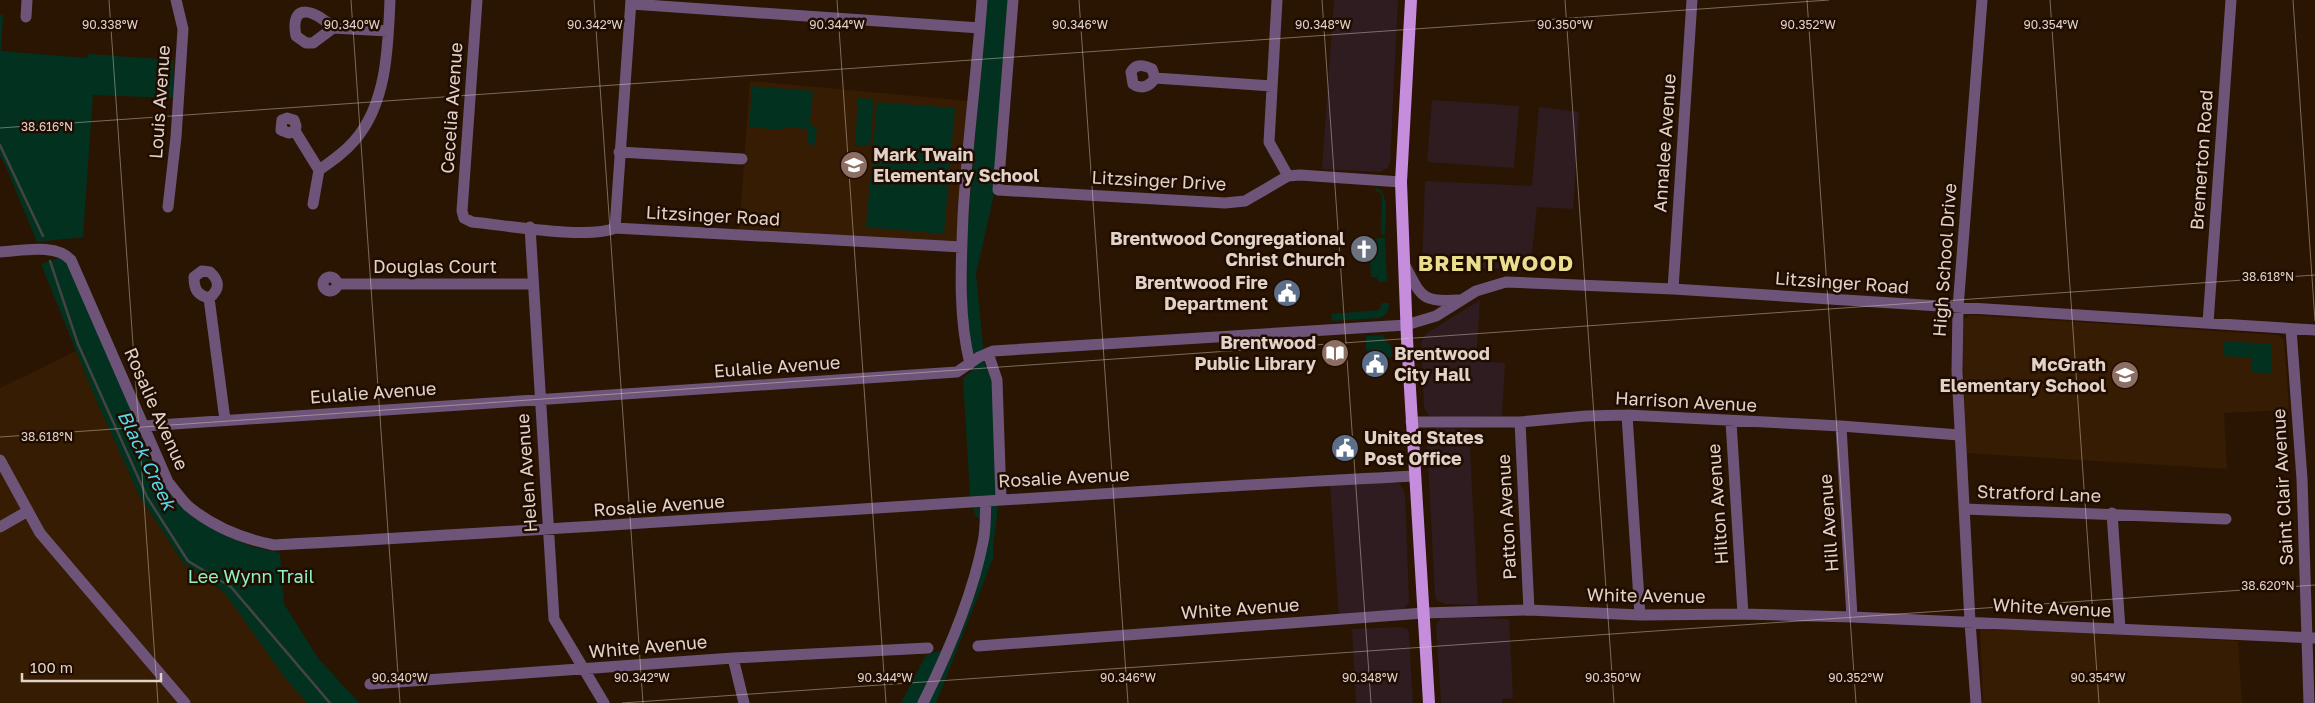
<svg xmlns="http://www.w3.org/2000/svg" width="2315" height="703" font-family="'Golos Text',sans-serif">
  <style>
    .commercial { fill: #2e1c21 }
    .built { fill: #361c03 }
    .green { fill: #03311f }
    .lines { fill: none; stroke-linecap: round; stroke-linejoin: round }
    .stream { stroke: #444543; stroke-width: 2.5 }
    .minor { stroke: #6f5479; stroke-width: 11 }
    .major { stroke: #c58ddb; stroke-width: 12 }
    .ticks { fill: none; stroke: #e1d3c7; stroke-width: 1; stroke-opacity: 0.45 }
    .labels { text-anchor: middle; stroke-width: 5; stroke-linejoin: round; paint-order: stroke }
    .street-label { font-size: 18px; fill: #e1d3c7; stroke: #200c00 }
    .poi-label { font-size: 18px; font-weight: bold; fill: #e1d3c7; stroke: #200c00; text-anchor: end }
    .park-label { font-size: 18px; fill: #8ef1c1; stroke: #200c00 }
    .water-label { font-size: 19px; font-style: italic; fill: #55d8ed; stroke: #200c00 }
    .district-label { font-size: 22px; font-weight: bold; letter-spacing: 1px; fill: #eadd8e; stroke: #200c00 }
    .ticks-label { font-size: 12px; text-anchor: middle; fill: #e1d3c7; stroke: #200c00; stroke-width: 5; stroke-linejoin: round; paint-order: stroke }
  </style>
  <rect width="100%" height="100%" fill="#2a1503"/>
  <path class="commercial" d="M1334,0H1398L1390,162L1388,167L1381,172L1322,169Z
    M1432,100L1519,106L1514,168L1427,162Z
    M1539,107L1579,112L1573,209L1537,207L1530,270L1422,266L1425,181L1532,186Z
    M1480,300L1476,361L1505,363L1502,416L1453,418L1429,416L1424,408L1421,343L1423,338L1427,333Z
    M1435,428L1469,429L1478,605L1445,604L1437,601L1435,595L1427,441L1430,431Z
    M1394,482L1400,484L1405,494L1409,602L1404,609L1339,617L1330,485Z
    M1449,617L1509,619L1513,698L1502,699V703H1441L1436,625L1441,618Z
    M1401,627L1408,630L1409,635L1413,703H1356L1352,629Z"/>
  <path class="built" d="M750,81L969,101L958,237L954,243L739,230Z
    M1970,315L2278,335L2284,340L2289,410L2224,413L2227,469L1966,453L1962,321Z
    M76,351L139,495L184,564L224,592L316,703H0V388Z
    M1980,628L2238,641L2242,703H1983Z"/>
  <path class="green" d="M986,0H1008L994,194L976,274L985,366L991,371C994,415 998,460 998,504C997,522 993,539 993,558L936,703H901L926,655L946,649L974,566L981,521L975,515L970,495L963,378L975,368L967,329L966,248Z
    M0,15H3L1,51L87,58L88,54L174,60L173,98L93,95L83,237L37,242L4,162L0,156Z
    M752,86L813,91L810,123L812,126L817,127L815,145L807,144L808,129L783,127L782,130L749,127Z
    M858,98L874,99L870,146L855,145Z
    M877,102L955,108L944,234L866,227Z
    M1376,188C1391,193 1385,221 1385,235L1381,234L1382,197L1381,193L1375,191Z
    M1385,237L1387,281L1378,282V277H1371L1369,240Z
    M59,258L65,261L70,269L162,482L214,530L250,546L280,553L284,604L318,658L359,703H307L285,678L224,592L184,564L139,495L94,395L41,264Z
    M1382,303H1389C1389,310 1387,315 1380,318L1332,321L1331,314L1379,310Z
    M1383,335L1385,340L1391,346L1392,357L1380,358L1378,350L1366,351V336Z
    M2224,341L2272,344V374L2252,372V358L2223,356Z"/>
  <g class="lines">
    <path class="stream" d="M0,145L43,236
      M50,261L78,344L147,497L188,561L231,587L330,703"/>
    <path class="minor" d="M477,0L462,211L464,218L472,222C504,225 589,240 615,228L962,247
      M1013,0L998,190L1225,203L1245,201L1288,176L1300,175L1401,182
      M1277,0L1269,142L1288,176
      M631,4L980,28
      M26,17L27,0
      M333,28C317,11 289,0 296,36L306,43H313L333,28L388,31
      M1155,78C1150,86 1142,90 1133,84L1131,72C1136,63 1144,65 1152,69L1155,78L1272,86
      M295,131L296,126L294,120L287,118L282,120L281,130L289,133L295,131L319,170
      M619,152L742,159
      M313,204L319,170C332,161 345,152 355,140C387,103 388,47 390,0
      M168,207L176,137L183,29L176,0
      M530,227L554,619L604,703
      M615,228L631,0
      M0,252C21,251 56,243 71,260L168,482C174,489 181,499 188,506C212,526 244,539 274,545C655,525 1034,495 1415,476
      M1404,264C1421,295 1420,303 1458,300
      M323 284a7 7 0 1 1 14 0a7 7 0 1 1-14 0Z
      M337,284H533
      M1673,289L1692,0
      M209,298C220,290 220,281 210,272L202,271L194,277C194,289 197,295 209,298L225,420
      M2208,323L2231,0
      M2291,329L2302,479L2309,703
      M988,353L997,380L1001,499
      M970,364C958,316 961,265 963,216C967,144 977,72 982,0
      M1627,415L1640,615
      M1411,422H1520L1586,416L1627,415L1841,426L1959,435
      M1520,422L1529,610
      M1731,422L1743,614
      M144,426L957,372L979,357L993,351L1406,325L1436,316L1476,291L1506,282L1673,289L2315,330
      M1841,426L1852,617
      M0,460L40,533L185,703
      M1964,509L2226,519
      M2112,513L2120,629
      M0,527L28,511
      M978,646L1424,613L1529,610L1640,615L1743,614L1852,617L2315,638
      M733,658L744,703
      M370,684L733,658L928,648
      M923,703C948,653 972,598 983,542C986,529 985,514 986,501
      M1976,703L1970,622L1957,371L1958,308L1982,0"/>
    <path class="major" d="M1411,0L1401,182L1407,339L1429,703"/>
  </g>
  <path class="ticks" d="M109,0L158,703M351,0L400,703M594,0L643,703M837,0L886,703M1079,0L1128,703M1322,0L1371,703M1565,0L1614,703M1807,0L1856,703M2050,0L2099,703M2293,0L2315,321M0,128L1829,0M0,437L2315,275M622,703L2315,585"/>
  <defs>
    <g id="school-disc" transform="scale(1.4375)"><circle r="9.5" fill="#8d6e63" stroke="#200c00"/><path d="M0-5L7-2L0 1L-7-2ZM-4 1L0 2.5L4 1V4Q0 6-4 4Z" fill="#fff"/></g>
    <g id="church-disc" transform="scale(1.4375)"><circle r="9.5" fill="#6b7280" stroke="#200c00"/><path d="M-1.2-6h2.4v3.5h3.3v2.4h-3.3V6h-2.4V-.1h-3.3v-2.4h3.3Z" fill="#fff"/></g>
    <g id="civic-disc" transform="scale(1.4375)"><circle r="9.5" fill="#5c6f8a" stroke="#200c00"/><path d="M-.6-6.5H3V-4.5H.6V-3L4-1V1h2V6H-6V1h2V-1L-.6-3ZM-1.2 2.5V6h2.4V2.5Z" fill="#fff"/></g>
    <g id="library-disc" transform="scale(1.4375)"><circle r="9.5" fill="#8d6e63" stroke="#200c00"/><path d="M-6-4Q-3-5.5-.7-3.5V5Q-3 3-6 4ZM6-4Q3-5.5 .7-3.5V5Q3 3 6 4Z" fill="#fff"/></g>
  </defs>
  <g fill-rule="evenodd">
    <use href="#school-disc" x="854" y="165"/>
    <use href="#church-disc" x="1364" y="249"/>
    <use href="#civic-disc" x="1287" y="293"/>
    <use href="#library-disc" x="1335" y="353"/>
    <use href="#civic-disc" x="1375" y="364"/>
    <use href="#school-disc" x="2125" y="375"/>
    <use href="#civic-disc" x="1345" y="448"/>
  </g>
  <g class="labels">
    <g class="street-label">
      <text transform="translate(160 102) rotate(-86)" y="6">Louis Avenue</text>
      <text transform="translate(452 108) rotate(-86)" y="6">Cecelia Avenue</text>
      <text transform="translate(1665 143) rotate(-86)" y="6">Annalee Avenue</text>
      <text transform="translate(2202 160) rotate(-86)" y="6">Bremerton Road</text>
      <text transform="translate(1159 181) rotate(3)" y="6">Litzsinger Drive</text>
      <text transform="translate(713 216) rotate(3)" y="6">Litzsinger Road</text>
      <text transform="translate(1945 260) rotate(-86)" y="6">High School Drive</text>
      <text x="435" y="273">Douglas Court</text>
      <text transform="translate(1842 283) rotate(4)" y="6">Litzsinger Road</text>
      <text transform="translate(777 367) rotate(-4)" y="6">Eulalie Avenue</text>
      <text transform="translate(373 393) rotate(-4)" y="6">Eulalie Avenue</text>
      <text transform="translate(1686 402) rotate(3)" y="6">Harrison Avenue</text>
      <text transform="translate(156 409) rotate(66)" y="6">Rosalie Avenue</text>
      <text transform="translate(527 473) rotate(-94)" y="6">Helen Avenue</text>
      <text transform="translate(1064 478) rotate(-3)" y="6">Rosalie Avenue</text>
      <text transform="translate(2283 487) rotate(-93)" y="6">Saint Clair Avenue</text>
      <text transform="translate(2039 494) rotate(2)" y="6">Stratford Lane</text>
      <text transform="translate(1718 504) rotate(-94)" y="6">Hilton Avenue</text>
      <text transform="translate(659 506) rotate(-4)" y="6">Rosalie Avenue</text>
      <text transform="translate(1507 517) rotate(-93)" y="6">Patton Avenue</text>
      <text transform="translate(1829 523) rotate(-94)" y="6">Hill Avenue</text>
      <text transform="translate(1646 596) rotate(1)" y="6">White Avenue</text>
      <text transform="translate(2052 608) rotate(3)" y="6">White Avenue</text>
      <text transform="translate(1240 609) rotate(-4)" y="6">White Avenue</text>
      <text transform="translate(648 647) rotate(-5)" y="6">White Avenue</text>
    </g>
    <g class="poi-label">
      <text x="873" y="161" text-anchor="start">Mark Twain<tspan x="873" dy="21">Elementary School</tspan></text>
      <text x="1345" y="245">Brentwood Congregational<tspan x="1345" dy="21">Christ Church</tspan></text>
      <text x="1268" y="289">Brentwood Fire<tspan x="1268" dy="21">Department</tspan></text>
      <text x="1316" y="349">Brentwood<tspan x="1316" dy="21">Public Library</tspan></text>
      <text x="1394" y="360" text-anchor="start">Brentwood<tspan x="1394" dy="21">City Hall</tspan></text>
      <text x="2106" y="371">McGrath<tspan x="2106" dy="21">Elementary School</tspan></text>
      <text x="1364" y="444" text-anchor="start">United States<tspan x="1364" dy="21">Post Office</tspan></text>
    </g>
    <g class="park-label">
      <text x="251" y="583">Lee Wynn Trail</text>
    </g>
    <g class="water-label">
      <text transform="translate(147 460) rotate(64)" y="7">Black Creek</text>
    </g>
    <g class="district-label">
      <text x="1496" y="271">BRENTWOOD</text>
    </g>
  </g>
  <g class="ticks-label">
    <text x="110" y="29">90.338°W</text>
    <text x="352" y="29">90.340°W</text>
    <text x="595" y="29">90.342°W</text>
    <text x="837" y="29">90.344°W</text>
    <text x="1080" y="29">90.346°W</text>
    <text x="1323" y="29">90.348°W</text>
    <text x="1565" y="29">90.350°W</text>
    <text x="1808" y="29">90.352°W</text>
    <text x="2051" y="29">90.354°W</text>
    <text x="47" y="131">38.616°N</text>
    <text x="2268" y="281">38.618°N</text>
    <text x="47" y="441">38.618°N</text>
    <text x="2268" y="590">38.620°N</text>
    <text x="400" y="682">90.340°W</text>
    <text x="642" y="682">90.342°W</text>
    <text x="885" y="682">90.344°W</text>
    <text x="1128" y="682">90.346°W</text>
    <text x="1370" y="682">90.348°W</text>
    <text x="1613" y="682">90.350°W</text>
    <text x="1856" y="682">90.352°W</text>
    <text x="2098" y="682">90.354°W</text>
  </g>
  <path d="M22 673v8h139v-8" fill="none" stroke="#e1d3c7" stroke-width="2.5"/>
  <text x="30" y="673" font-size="15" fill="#e1d3c7" stroke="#200c00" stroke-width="4" paint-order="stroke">100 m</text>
</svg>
